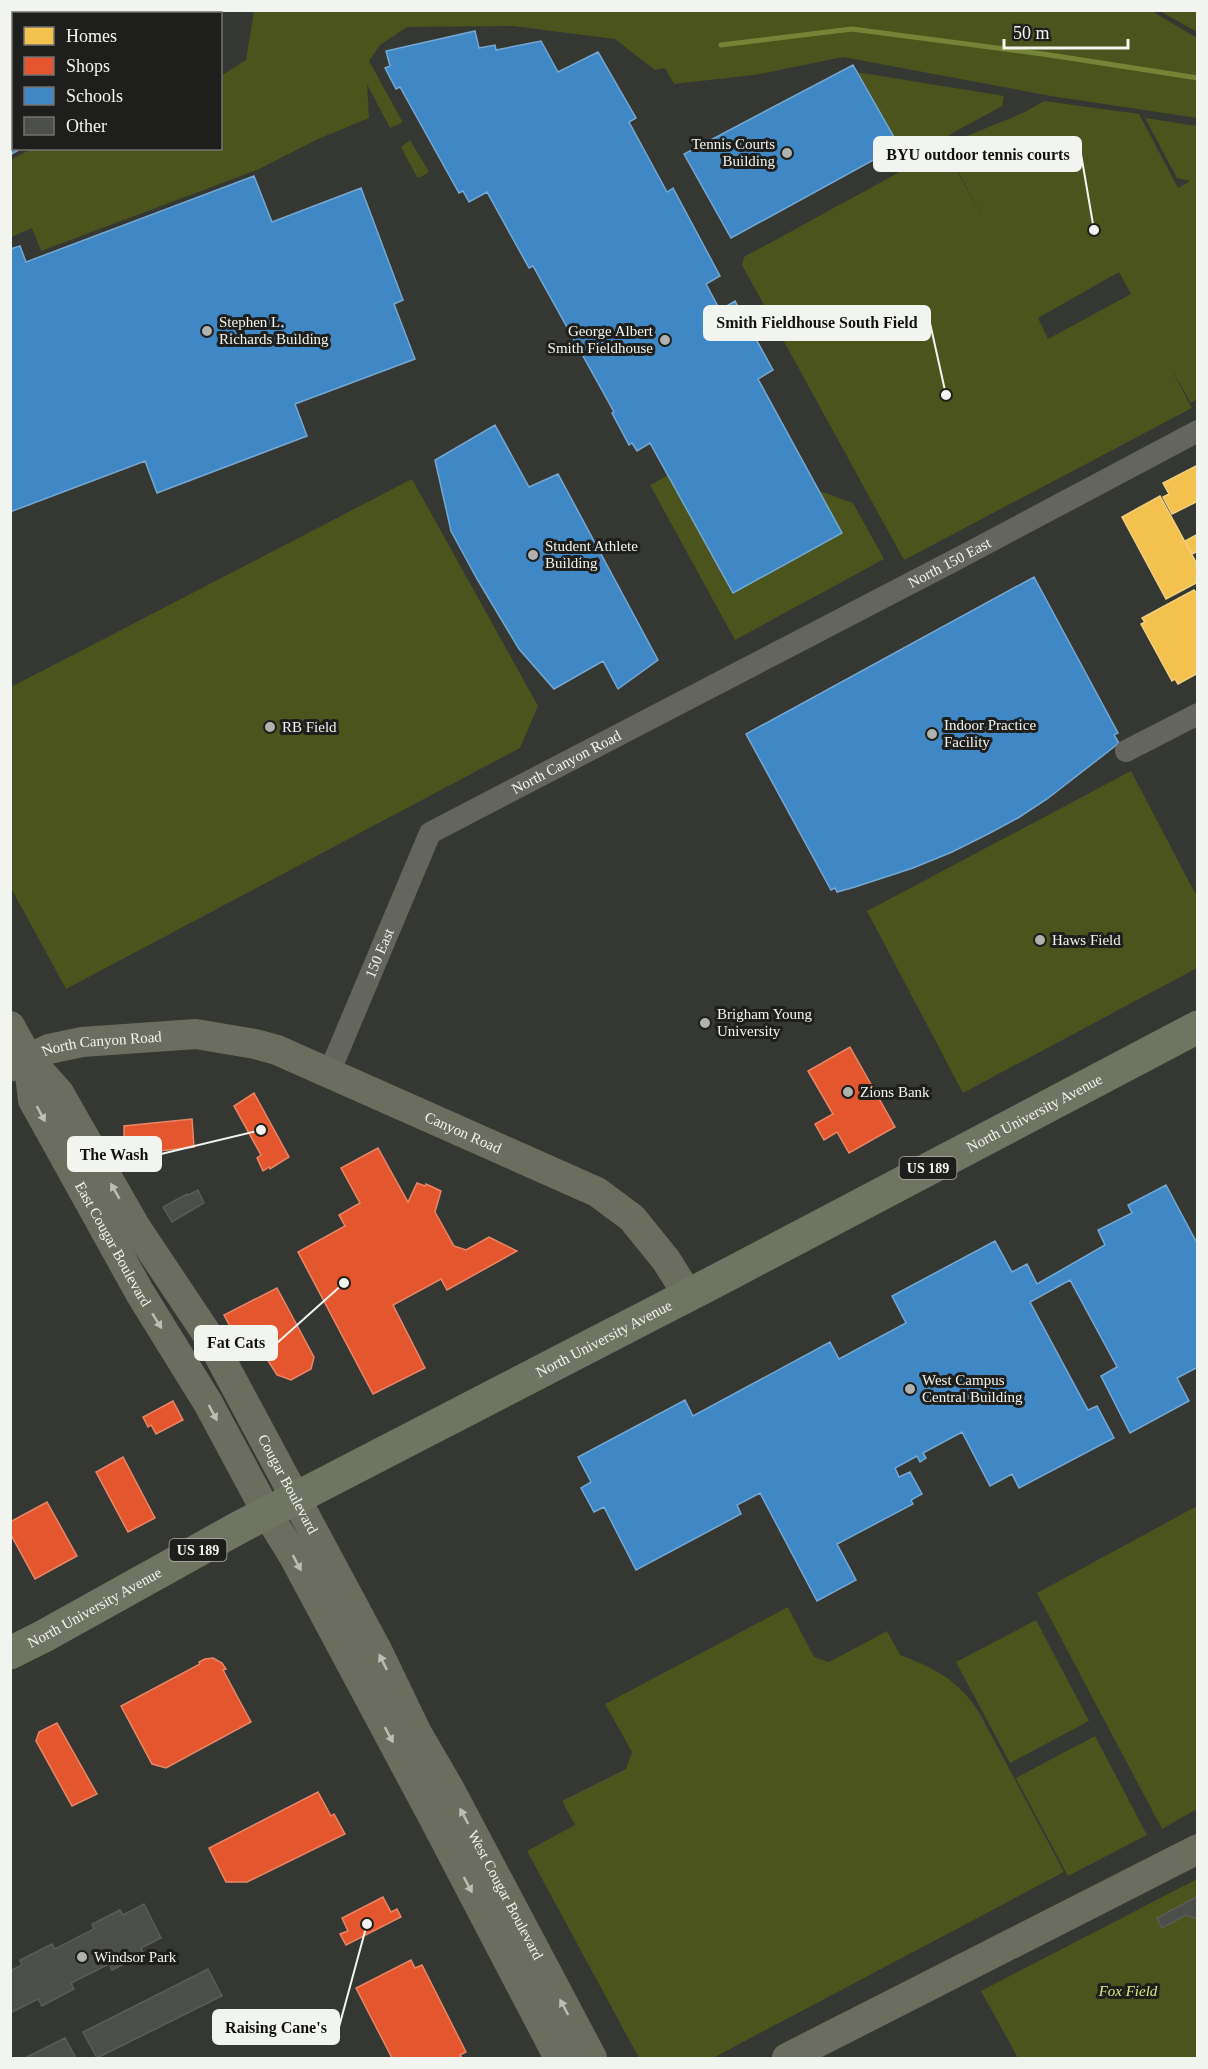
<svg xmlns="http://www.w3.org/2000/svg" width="1208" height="2069" font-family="'Times New Roman',serif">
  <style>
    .green { fill: #4b541c; fill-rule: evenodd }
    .homes { fill: #f2c14e; stroke: #f2d07e; stroke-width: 1.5 }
    .shops { fill: #e4572e; stroke: #e88668; stroke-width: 1.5 }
    .schools { fill: #3f88c5; stroke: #75a8d2; stroke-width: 1.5 }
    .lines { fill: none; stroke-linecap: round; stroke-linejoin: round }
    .stream { stroke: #768438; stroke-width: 5 }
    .building { fill: #4c4e4a; stroke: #5a5c58; stroke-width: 1.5 }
    .minor { stroke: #64665d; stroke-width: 22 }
    .major { stroke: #6b6e5f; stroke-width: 30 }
    .highway { stroke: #707463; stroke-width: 33 }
    .oneway { fill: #bcbeb5 }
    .poi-dot { fill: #b0b2ad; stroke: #1e1f1c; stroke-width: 2 }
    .labels { text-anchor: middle; stroke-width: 6; stroke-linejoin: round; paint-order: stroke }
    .shield { fill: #1e1f1c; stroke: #b2b4b0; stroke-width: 1.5 }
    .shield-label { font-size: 14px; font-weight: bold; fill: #f2f4ef }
    .poi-label { font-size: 15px; fill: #f2f4ef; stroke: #1e1f1c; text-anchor: start }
    .street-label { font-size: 15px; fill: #f2f4ef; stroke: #1e1f1c }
    .park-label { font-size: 15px; font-style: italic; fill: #d7ee7e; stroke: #1e1f1c }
    .leader { fill: none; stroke: #f2f4ef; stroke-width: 2 }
    .callout-dot { fill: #f2f4ef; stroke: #1e1f1c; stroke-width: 2 }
    .callout { fill: #f2f4ef; stroke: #f2f4ef; stroke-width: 2 }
    .callout-label { font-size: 16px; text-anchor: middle; font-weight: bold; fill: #111 }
  </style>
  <rect width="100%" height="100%" fill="#353733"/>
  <path class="green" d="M1150,10L1197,38V118L1051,96L843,57L754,75L674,84L665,68L655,70L615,39L513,26L407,27L380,45L369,61L402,121L401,123L390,128L367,84L369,118L318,139L259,169L41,251L32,228L11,237V160L31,149L220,148L221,76L246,60L254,11Z
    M1160,11H1197V32Z
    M856,72L1004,96L1002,106L898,163L890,151L899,145Z
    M1044,101L1139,114L1178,188L1190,181L1177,178L1145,118L1197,126V399L1191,403L1169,365L1192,408L904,560L742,265L744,257L938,151L948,155L988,227L948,153L950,143L1025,112ZM1119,272L1131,294L1048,339L1038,318Z
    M410,140L428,170V173L420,177H417L401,147Z
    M668,475L733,593L842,533L819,491L853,503L884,559L735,640L650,485Z
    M412,479L538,706L520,748L66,989L11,888V687Z
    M1131,771L1197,897V968L963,1093L867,911Z
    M1197,1506V1809L1162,1829L1037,1593Z
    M788,1607L814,1657L829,1662L887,1631L900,1655C934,1667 961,1682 980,1714L1064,1872L713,2058H639L527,1851L575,1825L562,1801L626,1769L632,1752L605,1704Z
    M1036,1620L1089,1721L1010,1763L956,1662Z
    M1095,1736L1147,1835L1068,1876L1016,1778Z
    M1197,1879V2058H1018L981,1991Z"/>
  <path class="homes" d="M1198,465V501L1172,514L1163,497L1169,494L1163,483Z
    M1160,496L1198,566V582L1166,599L1122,517Z
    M1198,534V554L1196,552L1192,554L1185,541Z
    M1194,590L1198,595V673L1178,684L1175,679L1172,681L1141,624L1145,622L1142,618Z"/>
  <path class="shops" d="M850,1047L895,1127L849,1153L837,1132L824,1140L815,1124L833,1114L808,1071Z
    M254,1093L289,1157L270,1169L269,1167L263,1171L257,1158L261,1155L234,1106Z
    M192,1119L194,1147L124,1155V1126Z
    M378,1148L408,1202L417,1183L425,1186L426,1184L441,1191L435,1212L454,1246L466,1250L489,1237L517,1251L447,1290L441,1279L393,1305L425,1368L373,1394L298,1252L345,1226L339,1215L360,1203L341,1168Z
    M277,1288L314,1357L311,1369L291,1380L277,1375L267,1359L255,1355L246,1338L234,1334L224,1315Z
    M173,1401L183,1420L156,1434L151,1425L148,1427L143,1417Z
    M123,1457L155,1518L128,1532L96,1472Z
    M47,1502L77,1556L35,1579L10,1533V1522Z
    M213,1658L222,1663L226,1669L223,1670L251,1722L166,1768L152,1764L121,1706L200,1664L199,1662L205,1659Z
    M57,1723L97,1794L72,1806L36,1741L39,1732Z
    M318,1792L331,1816L334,1814L345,1834L247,1882H226L209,1848Z
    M383,1897L391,1912L397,1909L401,1917L346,1945L340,1934L348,1931L342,1918Z
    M411,1960L415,1968L422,1965L466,2052L460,2055L462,2058H392L356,1988Z"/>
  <path class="schools" d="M475,31L479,48L495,45L496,50L541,41L558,72L598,52L636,118L629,122L667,192L673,188L720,276L706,284L720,310L735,301L773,370L758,379L842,533L733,593L650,443L637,451L632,443L629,445L612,413L614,412L533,266L529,268L487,192L469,202L463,191L459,193L400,87L396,89L385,68L390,66L386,51Z
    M853,65L899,146L731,238L684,154Z
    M14,77V148H22L10,155V79Z
    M254,176L272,222L361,188L403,300L394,304L415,359L295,404L307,436L157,493L145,461L10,512V249L20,246L26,262Z
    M495,425L529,487L558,474L658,660L618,689L603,661L554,689L519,649L477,579L451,531L435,460Z
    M1034,577L1118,733L1114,735L1119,743L1047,799L1018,818L988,834L952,852L913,868L855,887L837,892L835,888L831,890L746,734Z
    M1166,1185L1198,1245V1367L1177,1378L1189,1401L1130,1433L1101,1376L1117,1367L1070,1280L1030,1302L1088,1410L1097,1406L1114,1438L1019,1488L1012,1474L990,1486L962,1432L923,1453L926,1458L920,1462L917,1456L895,1468L899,1477L910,1472L922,1494L911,1500L913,1504L837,1544L856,1580L817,1601L760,1493L737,1505L741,1514L636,1570L604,1507L594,1512L581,1488L591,1482L578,1457L685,1400L693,1416L830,1342L839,1359L906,1323L892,1296L995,1241L1012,1272L1027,1264L1037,1284L1105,1245L1098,1230L1132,1213L1128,1205Z"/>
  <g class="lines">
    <path class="stream" d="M721,45L852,29L1050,55L1198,78"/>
  </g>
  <path class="building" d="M198,1190L204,1203L172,1222L163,1207L187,1194L188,1195Z
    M1198,1896V1919L1186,1915L1162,1928L1157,1918Z
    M144,1904L161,1938L141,1948L144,1954L112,1970L109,1964L71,1983L74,1989L42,2006L38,1999L10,2013V1971L22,1965L20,1960L52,1944L55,1949L94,1929L92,1924L120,1910L123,1915Z
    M208,1969L222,1996L97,2058L83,2032Z
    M65,2038L76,2058H25Z"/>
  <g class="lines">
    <g class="minor">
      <path d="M100,14L109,10"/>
      <path d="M10,29H14"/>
      <path d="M10,51L14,50"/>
      <path d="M1126,751L1198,714"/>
      <path id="s1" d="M329,1073L430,833L957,559L1198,431"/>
    </g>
    <g class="major">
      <path id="s2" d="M10,1026L28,1058L59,1093L135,1226L209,1337L377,1650L417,1733L449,1788L592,2058"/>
      <path id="s3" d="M28,1058L33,1100L140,1293L208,1403L267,1513L293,1555L432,1815L559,2058"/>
      <path id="s4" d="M13,1066L49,1049L82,1042L196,1034L255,1044L277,1050L597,1192L632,1218L666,1260L688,1295"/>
      <path d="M787,2058L1198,1849"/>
    </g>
    <path class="highway" id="s5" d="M10,1653L44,1636L238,1528L733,1272L1198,1027"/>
  </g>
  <defs><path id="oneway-solid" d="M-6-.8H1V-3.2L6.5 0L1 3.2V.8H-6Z" transform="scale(1.5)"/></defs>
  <g class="oneway">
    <use href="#oneway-solid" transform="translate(41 1114) rotate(62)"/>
    <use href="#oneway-solid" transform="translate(115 1191) rotate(-120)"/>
    <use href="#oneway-solid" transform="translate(157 1321) rotate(58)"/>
    <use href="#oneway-solid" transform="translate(213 1413) rotate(62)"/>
    <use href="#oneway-solid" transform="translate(297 1563) rotate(62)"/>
    <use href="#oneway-solid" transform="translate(383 1662) rotate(-116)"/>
    <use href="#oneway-solid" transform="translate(389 1735) rotate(62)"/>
    <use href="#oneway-solid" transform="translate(464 1816) rotate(-118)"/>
    <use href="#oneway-solid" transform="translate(468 1885) rotate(62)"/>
    <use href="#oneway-solid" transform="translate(564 2007) rotate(-118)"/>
  </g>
  <g class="poi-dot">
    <circle cx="787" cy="153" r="6"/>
    <circle cx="207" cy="331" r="6"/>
    <circle cx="665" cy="340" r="6"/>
    <circle cx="533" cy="555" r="6"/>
    <circle cx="270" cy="727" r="6"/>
    <circle cx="932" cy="734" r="6"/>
    <circle cx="1040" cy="940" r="6"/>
    <circle cx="705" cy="1023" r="6"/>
    <circle cx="848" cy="1092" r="6"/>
    <circle cx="910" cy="1389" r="6"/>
    <circle cx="82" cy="1957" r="6"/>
  </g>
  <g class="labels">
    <g class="shield">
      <rect x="899.5" y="1157" width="57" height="22" rx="4.5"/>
      <rect x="169.5" y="1539" width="57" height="22" rx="4.5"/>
    </g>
    <g class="shield-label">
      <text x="928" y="1173">US 189</text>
      <text x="198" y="1555">US 189</text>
    </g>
    <g class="poi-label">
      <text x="775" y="149" text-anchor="end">Tennis Courts<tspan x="775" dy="17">Building</tspan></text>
      <text x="219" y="327">Stephen L.<tspan x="219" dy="17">Richards Building</tspan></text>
      <text x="653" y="336" text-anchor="end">George Albert<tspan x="653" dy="17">Smith Fieldhouse</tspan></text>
      <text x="545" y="551">Student Athlete<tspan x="545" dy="17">Building</tspan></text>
      <text x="944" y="730">Indoor Practice<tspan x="944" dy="17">Facility</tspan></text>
      <text x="282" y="732">RB Field</text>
      <text x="1052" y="945">Haws Field</text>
      <text x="717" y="1019">Brigham Young<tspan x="717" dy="17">University</tspan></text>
      <text x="860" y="1097">Zions Bank</text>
      <text x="922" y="1385">West Campus<tspan x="922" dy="17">Central Building</tspan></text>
      <text x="94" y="1962">Windsor Park</text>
    </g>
    <g class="street-label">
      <text dy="5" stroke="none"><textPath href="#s1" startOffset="846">North 150 East</textPath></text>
      <text dy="5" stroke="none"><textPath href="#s1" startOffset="414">North Canyon Road</textPath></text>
      <text dy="5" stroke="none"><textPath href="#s1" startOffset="130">150 East</textPath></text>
      <text dy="5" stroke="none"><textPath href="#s4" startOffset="93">North Canyon Road</textPath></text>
      <text dy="5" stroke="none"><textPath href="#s5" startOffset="1158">North University Avenue</textPath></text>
      <text dy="5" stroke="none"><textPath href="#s4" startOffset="474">Canyon Road</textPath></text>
      <text dy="5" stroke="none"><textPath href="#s3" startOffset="207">East Cougar Boulevard</textPath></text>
      <text dy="5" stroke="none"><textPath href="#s5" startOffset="672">North University Avenue</textPath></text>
      <text dy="5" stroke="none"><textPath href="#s2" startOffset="537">Cougar Boulevard</textPath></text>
      <text dy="5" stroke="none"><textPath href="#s5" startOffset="96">North University Avenue</textPath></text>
      <text dy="5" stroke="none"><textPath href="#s2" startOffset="1002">West Cougar Boulevard</textPath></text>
    </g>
    <g class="park-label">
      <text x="1128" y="1996">Fox Field</text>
    </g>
  </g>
  <path class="leader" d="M1094 230L1081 154M946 395L930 323M261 1130L161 1154M344 1283L277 1343M367 1924L339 2027"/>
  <g class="callout-dot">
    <circle cx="1094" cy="230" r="6"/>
    <circle cx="946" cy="395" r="6"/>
    <circle cx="261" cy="1130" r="6"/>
    <circle cx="344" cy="1283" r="6"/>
    <circle cx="367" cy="1924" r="6"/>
  </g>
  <g class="callout">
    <rect x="874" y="137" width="207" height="34" rx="6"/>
    <rect x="704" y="306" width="226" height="34" rx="6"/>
    <rect x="68" y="1137" width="93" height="34" rx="6"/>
    <rect x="195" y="1326" width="82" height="34" rx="6"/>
    <rect x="213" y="2010" width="126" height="34" rx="6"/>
  </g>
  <g class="callout-label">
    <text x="978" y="160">BYU outdoor tennis courts</text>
    <text x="817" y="328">Smith Fieldhouse South Field</text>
    <text x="114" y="1160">The Wash</text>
    <text x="236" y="1348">Fat Cats</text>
    <text x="276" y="2033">Raising Cane's</text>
  </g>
  <rect width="1208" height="2069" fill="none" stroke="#f2f4ef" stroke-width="24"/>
  <rect x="12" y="12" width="210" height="138" fill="#1e1f1c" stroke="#737470" stroke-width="1.5"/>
  <rect x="24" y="27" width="30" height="18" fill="#f2c14e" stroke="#737470" stroke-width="1.5"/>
  <text x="66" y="42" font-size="18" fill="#f2f4ef">Homes</text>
  <rect x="24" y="57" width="30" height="18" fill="#e4572e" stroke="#737470" stroke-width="1.5"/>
  <text x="66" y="72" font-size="18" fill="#f2f4ef">Shops</text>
  <rect x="24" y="87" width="30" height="18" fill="#3f88c5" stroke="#737470" stroke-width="1.5"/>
  <text x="66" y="102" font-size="18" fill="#f2f4ef">Schools</text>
  <rect x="24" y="117" width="30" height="18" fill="#4c4e4a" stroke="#737470" stroke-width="1.5"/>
  <text x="66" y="132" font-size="18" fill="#f2f4ef">Other</text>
  <path d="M1004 39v9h124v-9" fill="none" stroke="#f2f4ef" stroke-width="3"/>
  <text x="1013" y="39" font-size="18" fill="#f2f4ef" stroke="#1e1f1c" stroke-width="4.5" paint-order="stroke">50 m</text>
</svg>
